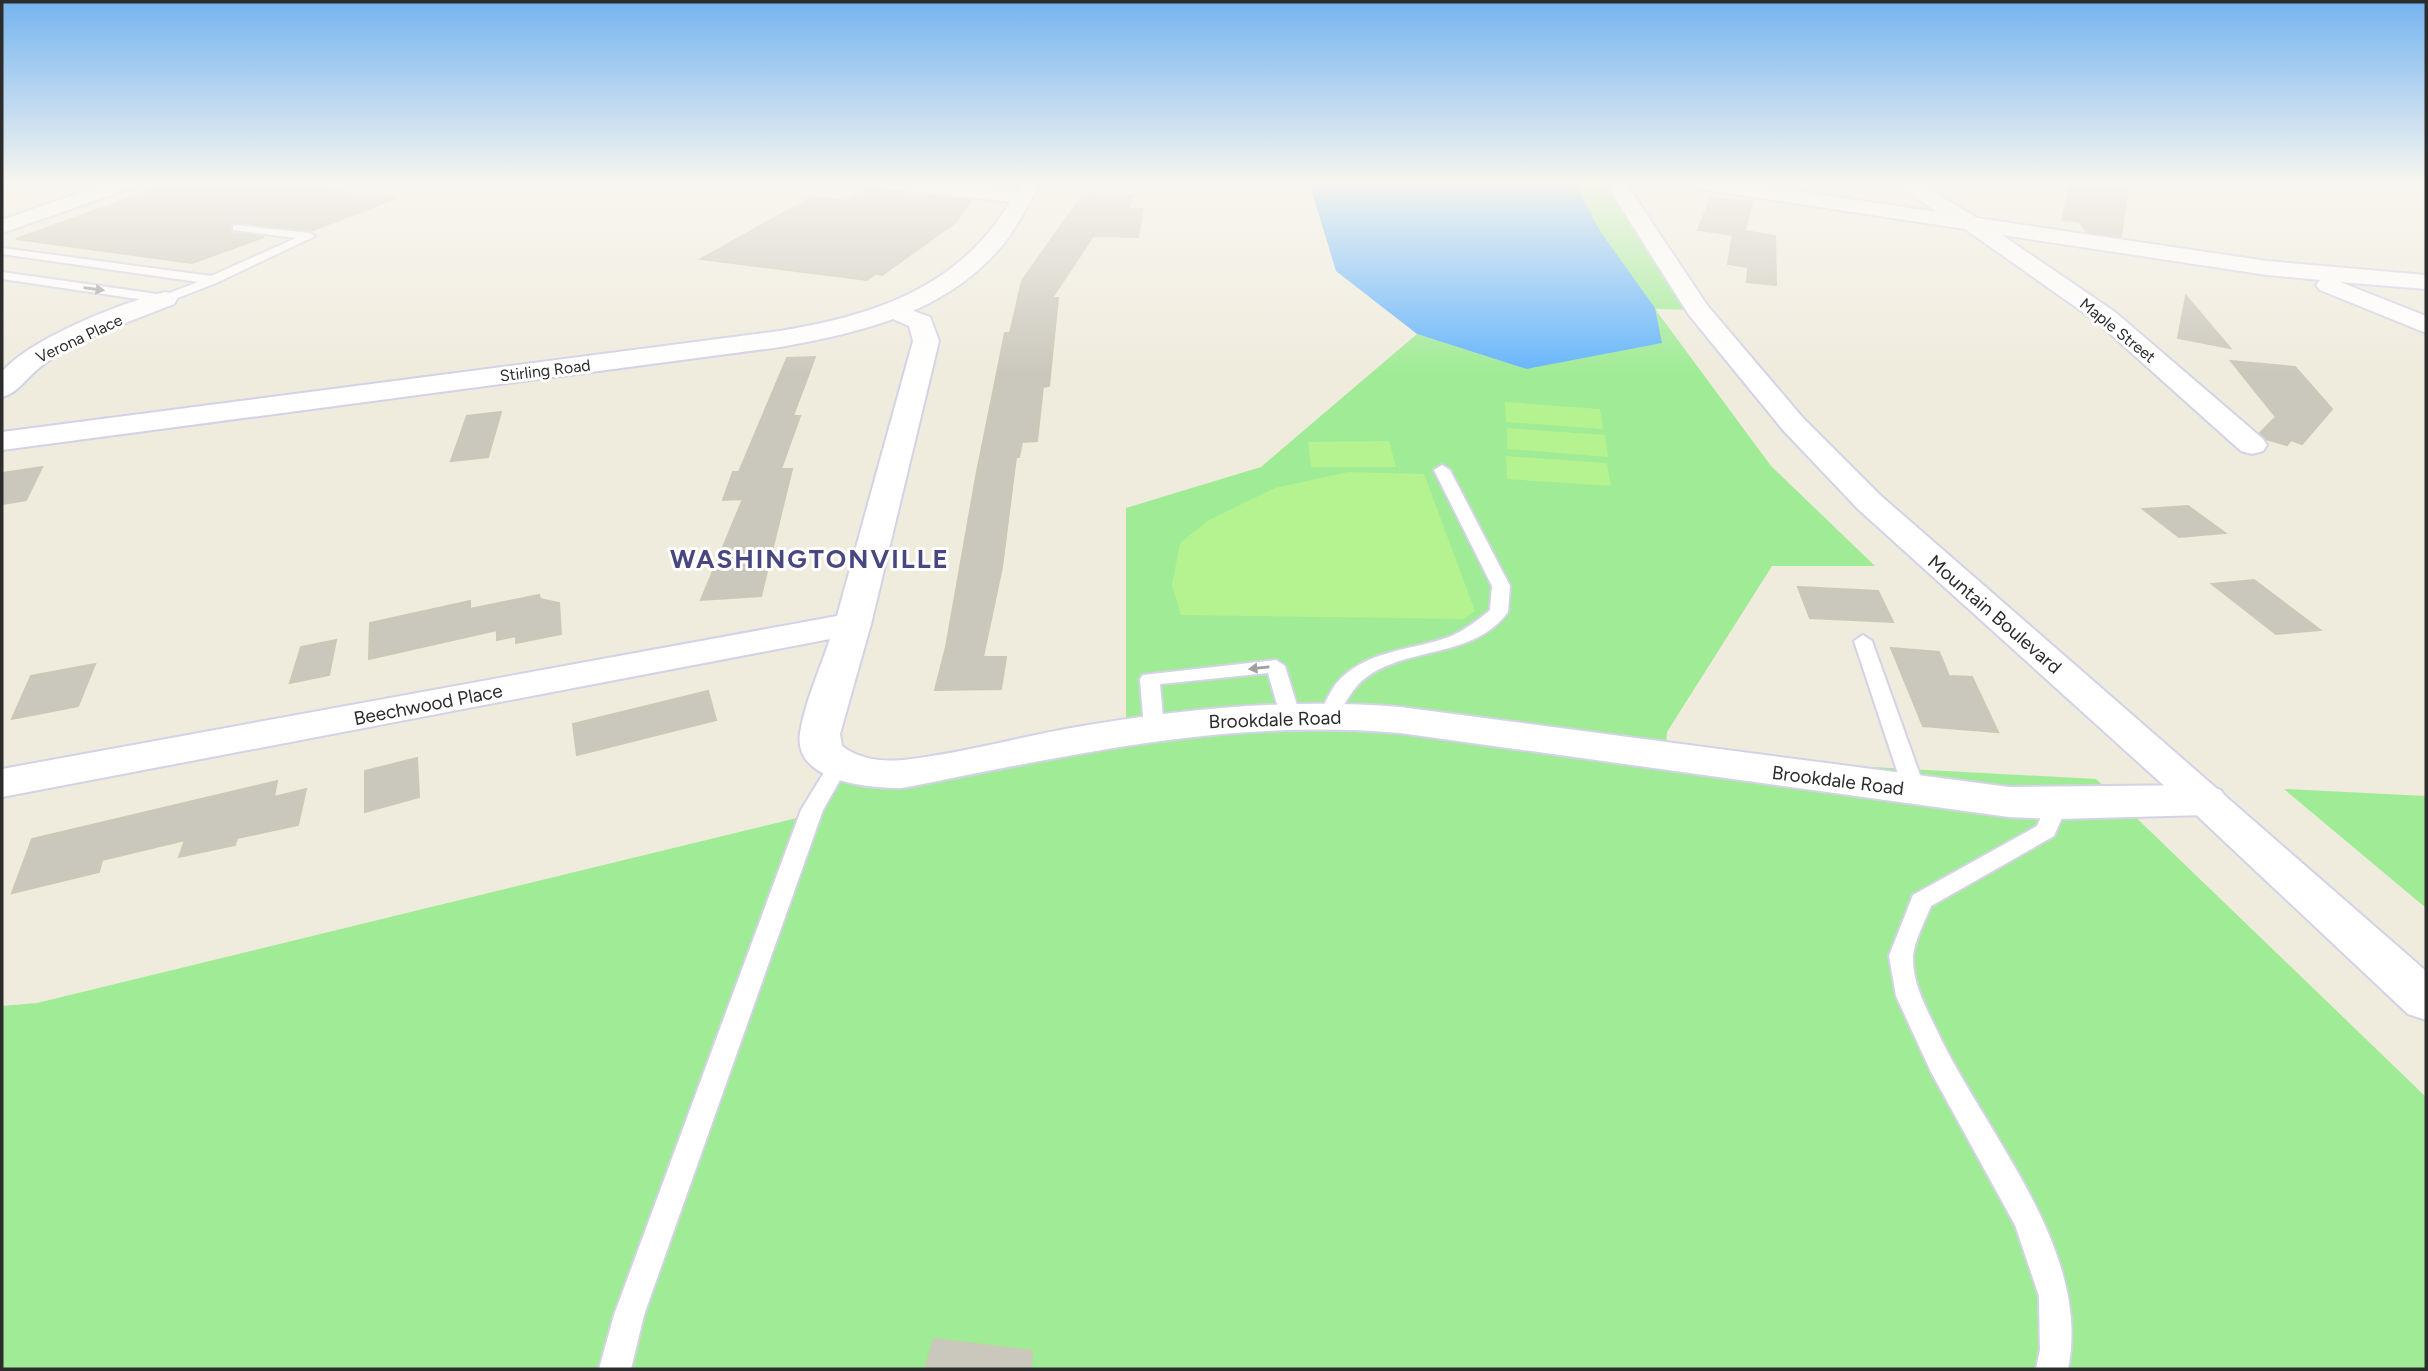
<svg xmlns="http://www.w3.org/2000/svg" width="2428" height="1371" font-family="Figtree,sans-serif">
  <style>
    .green { fill: #a0eb95 }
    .pitch { fill: #b4f38f }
    .water { fill: #66b5fb }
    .building { fill: #cac8bc; stroke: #cbc8b6; stroke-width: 2 }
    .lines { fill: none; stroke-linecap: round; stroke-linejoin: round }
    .service-casing { stroke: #d3d2e6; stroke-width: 4 }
    .minor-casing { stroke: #d3d2e6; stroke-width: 4 }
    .tertiary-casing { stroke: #d3d2e6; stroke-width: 4 }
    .service { fill: #fff; fill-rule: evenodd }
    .minor { fill: #fff; fill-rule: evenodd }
    .tertiary { fill: #fff; fill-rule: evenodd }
    .oneway { fill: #a0a0a0 }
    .labels { text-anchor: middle; stroke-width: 6; stroke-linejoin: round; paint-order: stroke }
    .far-street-label { font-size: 16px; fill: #2c2c2c; stroke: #fff }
    .street-label { font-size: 19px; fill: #2c2c2c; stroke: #fff }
    .district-label { font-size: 26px; font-weight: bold; letter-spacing: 2px; fill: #494782; stroke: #fff }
  </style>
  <rect width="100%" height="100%" fill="#efebdd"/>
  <path class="green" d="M1574,182H1615L1698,310L1655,309L1771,466L1875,566H1772L1667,732L1665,756L2096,779L2426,1097V1369H2V1006L37,1003L809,815L830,773L1126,739V508L1261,467L1417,334L1526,369L1600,231Z
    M2284,789L2426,796V908Z"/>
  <path class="pitch" d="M1505,402L1600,409L1603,429L1506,422Z
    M1507,428L1605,435L1608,457L1507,449Z
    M1389,441L1396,467H1311L1308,442Z
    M1506,456L1607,463L1611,486L1507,479Z
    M1348,472L1424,474L1475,611L1464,619L1181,615L1172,585L1180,543L1209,520L1275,488Z"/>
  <path class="water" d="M1309,182H1574L1600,231L1655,308L1662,343L1526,369L1417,334L1336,271Z"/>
  <path class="building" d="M174,182H254L396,198L311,231L232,223L233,233L264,237L192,263L16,239Z
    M2071,182H2129L2121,237L2087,232L2080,222L2062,220Z
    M871,187L878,191L971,200L956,222L882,275L875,274L867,280L701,259L812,197L847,201Z
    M1084,193L1135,195L1127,209H1143L1138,237L1093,236L1052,298H1058L1049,386L1043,387L1037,441L1022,442L1019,457H1016L1002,567L983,657H1006L1001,689L935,690L946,647L976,477L1005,333H1010L1022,281Z
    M1711,198L1752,202L1745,231L1775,236L1776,285L1747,282L1748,267L1728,264L1733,235L1698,230Z
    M2186,296L2230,348L2178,338Z
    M815,357L793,416H800L781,469H792L761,596L701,600L743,499L723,500L733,472H739L787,358Z
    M2231,361L2295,367L2332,409L2302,444L2291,440L2287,445L2266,439L2260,433L2276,417Z
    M501,412L488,457L451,461L467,416Z
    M42,467L26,500L2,504V473Z
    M2188,506L2225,533L2179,537L2143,509Z
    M2254,580L2320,630L2276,634L2212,584Z
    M1798,587L1878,591L1893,622L1810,618Z
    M539,595L540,599L559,603L561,634L516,643V636L497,640V630L369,659L370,623L470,601V609Z
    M336,640L329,675L290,683L301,647Z
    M1891,648L1939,652L1949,676L1972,677L1998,732L1923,726Z
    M95,664L78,706L12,719L31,676Z
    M708,691L716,720L577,755L573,724Z
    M417,758L419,797L365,812V771Z
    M277,781L274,797L306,789L298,825L237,838L235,845L179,857L185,840L102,860L99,872L12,893L32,839Z
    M934,1339L1032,1351L1031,1369H925Z"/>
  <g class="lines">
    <g class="service-casing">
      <path id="service" d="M237,225L309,233L315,236L216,283L165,303L2,279V272L164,295L198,282L2,254V248L211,276L296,238L233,230V226Z
        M1442,465L1450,470L1510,586L1508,612C1474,658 1411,646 1368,676C1352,687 1346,703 1336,718H1322L1319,714C1324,705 1329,694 1335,685C1363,650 1410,651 1449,637C1465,630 1477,621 1490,610L1492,586L1434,470Z
        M1863,635L1872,641L1925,789L1921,794H1907L1903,789L1854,641Z
        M1276,660L1285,666L1300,715L1297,719L1290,721L1280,715L1268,673L1160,684L1164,728L1154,734L1144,728L1140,679L1143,675Z
        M838,759L848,766L823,810L644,1315L631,1369H599L614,1315L801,810L831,761Z
        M2057,797L2065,799L2068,804L2054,836L1931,906C1925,921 1914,941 1913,957C1912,985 1929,1013 1940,1037C1988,1136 2092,1253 2068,1369H2036L2040,1350L2039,1296L2015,1225L1931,1072L1896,996L1889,956L1913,895L2037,826L2049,799Z"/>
    </g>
    <g class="minor-casing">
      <path id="minor" d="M110,182H140L137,186L2,233V220Z
        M868,182H940L1022,191L1032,197L1022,203L878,188Z
        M1683,182H1736L1937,212L1893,182H1918L1977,218L2267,261L2426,275V289L2340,282L2426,316V333L2320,290L2316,285L2320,280L2267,275L2002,235L2115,312L2263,439L2267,445L2263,451L2252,454L2241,451L2097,322L1965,229L1693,188Z
        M165,292L174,294L177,299L174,304C130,322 83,336 44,364C29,374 19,393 2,397V372C31,338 121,303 165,292Z
        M895,304L930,317L939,341L871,624L840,734L842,746C859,759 881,762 903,760C959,754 1015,738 1071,728C1181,709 1288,698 1400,707L2009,787L2206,785L2221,790L2227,800L2221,810L2206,815L2057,819L2009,817L1400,733C1225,718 1072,755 902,788C869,788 793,782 800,733C805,702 820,669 830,639L2,797V769L837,616L913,341L909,326L886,316L883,311L886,306Z"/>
    </g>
    <g class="tertiary-casing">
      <path id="tertiary" d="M1022,182H1042C1029,202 1019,224 1005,242C949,312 864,332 780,347L2,450V432L780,331C859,318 936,296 989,232C1002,217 1011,199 1022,182Z
        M1605,182H1625L1707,305L1803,418L1880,495L2426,971V1020L2408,1014L2191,810L1858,509L1783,430L1689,315Z"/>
    </g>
    <use href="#service" class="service"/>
    <use href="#minor" class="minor"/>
    <use href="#tertiary" class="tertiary"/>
  </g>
  <defs><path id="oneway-solid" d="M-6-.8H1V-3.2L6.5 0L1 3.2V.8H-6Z" transform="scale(1.75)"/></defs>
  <g class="oneway">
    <use href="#oneway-solid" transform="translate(94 289) rotate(8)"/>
    <use href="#oneway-solid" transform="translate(1259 668) rotate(174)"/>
  </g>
  <linearGradient id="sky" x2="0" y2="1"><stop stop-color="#74b4f0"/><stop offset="0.49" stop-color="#f8f6f0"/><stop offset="1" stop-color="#f8f6f0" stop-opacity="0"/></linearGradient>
  <rect width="2428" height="374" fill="url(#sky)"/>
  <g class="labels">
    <g class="far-street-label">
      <text transform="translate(2118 330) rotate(39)" y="6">Maple Street</text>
      <text transform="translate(79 338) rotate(-25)" y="6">Verona Place</text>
      <text transform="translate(545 370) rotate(-7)" y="6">Stirling Road</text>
    </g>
    <g class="street-label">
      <text transform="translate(1995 614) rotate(41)" y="7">Mountain Boulevard</text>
      <text transform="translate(428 704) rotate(-11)" y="7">Beechwood Place</text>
      <text transform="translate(1275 719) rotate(-2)" y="7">Brookdale Road</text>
      <text transform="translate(1838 780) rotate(7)" y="7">Brookdale Road</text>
    </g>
    <g class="district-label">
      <text x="810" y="568">WASHINGTONVILLE</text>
    </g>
  </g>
  <rect width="2428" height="1371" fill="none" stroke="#2c2c2c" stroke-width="7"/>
</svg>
